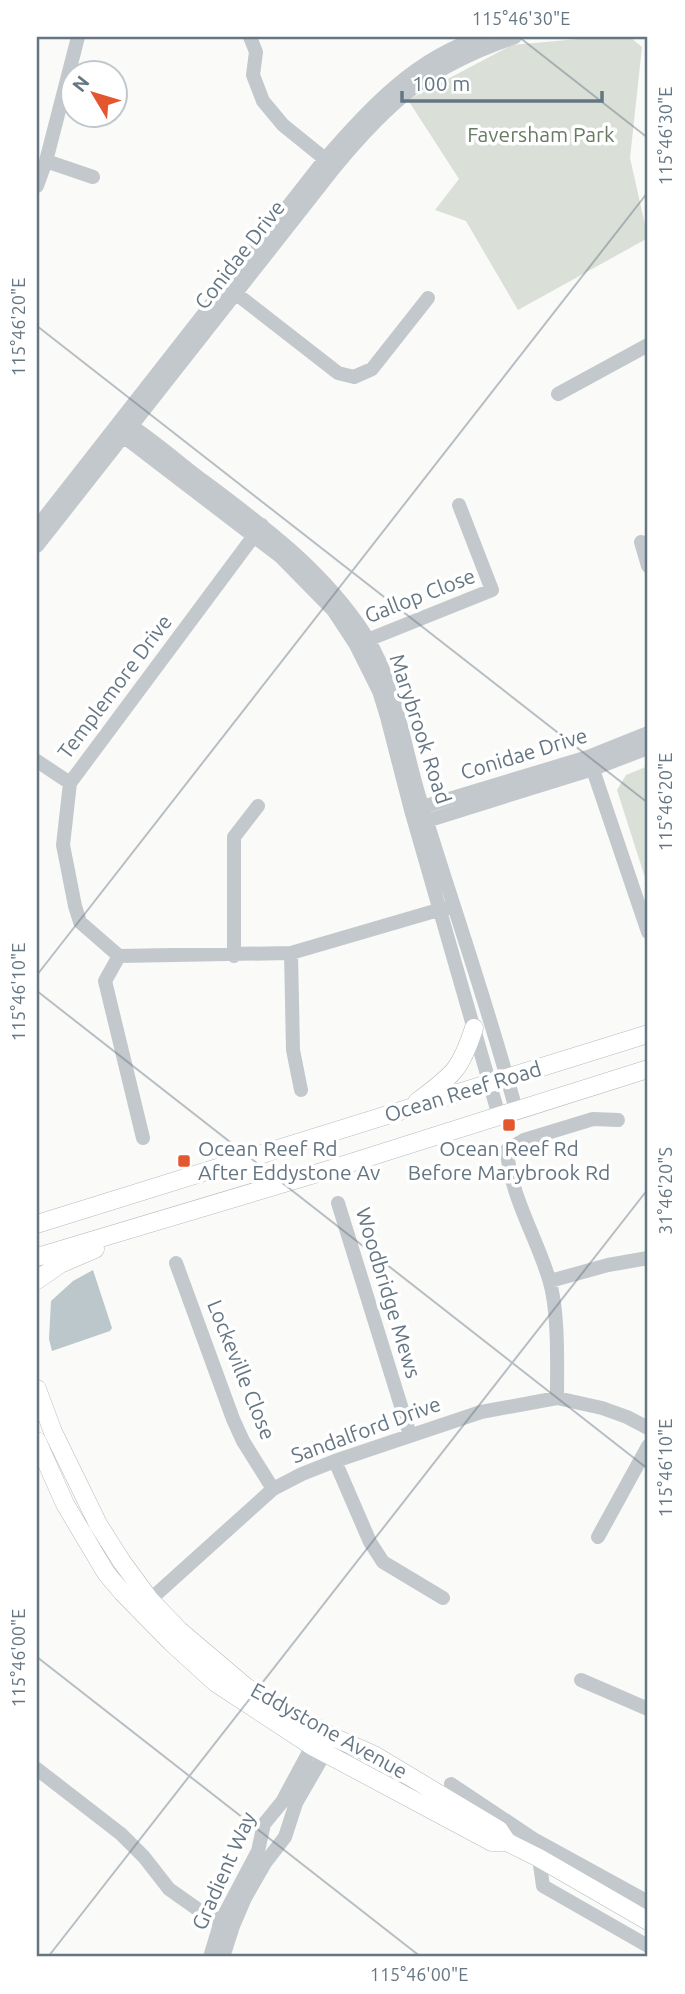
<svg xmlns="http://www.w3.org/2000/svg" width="685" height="1994" font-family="Ubuntu,sans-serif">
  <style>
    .green { fill: #dadfd7 }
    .water { fill: #bbc7cb }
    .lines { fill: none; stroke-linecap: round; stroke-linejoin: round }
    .major-casing { stroke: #b5babe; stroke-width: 19 }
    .minor { stroke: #c3c8cc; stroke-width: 14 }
    .major { stroke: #fff; stroke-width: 18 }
    .ticks { fill: none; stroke: #657683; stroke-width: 2; stroke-opacity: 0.45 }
    .poi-dot { fill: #e4572e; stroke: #fff; stroke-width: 2.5 }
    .labels { text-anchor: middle; stroke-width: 7; stroke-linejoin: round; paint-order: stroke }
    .park-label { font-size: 21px; fill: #687a64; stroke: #fff }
    .street-label { font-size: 21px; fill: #657683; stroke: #fff }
    .poi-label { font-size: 21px; fill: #657683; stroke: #fff; text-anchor: start }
    .neatline { fill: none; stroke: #657683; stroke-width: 2.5 }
    .ticks-label { font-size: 18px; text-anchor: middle; fill: #657683 }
  </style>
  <rect width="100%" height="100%" fill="#fafaf8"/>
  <path class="green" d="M600,37H630L642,47L630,158L648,238L518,310L466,221L435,210L459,179L408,100L512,45Z
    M648,766V887L617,790L626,775Z"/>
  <path class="water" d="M93,1270L112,1328L110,1331L52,1351L49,1339L51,1301L73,1281Z"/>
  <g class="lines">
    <g class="major-casing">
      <path id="major" d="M417,1102C452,1075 460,1072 474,1028
        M37,1224L648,1034
        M37,1257L328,1170L648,1069
        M37,1280L60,1264L95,1249
        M37,1389L53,1432L98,1524L122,1562L150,1600L180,1631L246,1687L272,1703L333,1737L374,1755L499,1830L507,1842
        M37,1441L65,1504L106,1573L122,1592L171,1642L216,1683L312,1746L492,1842H507L539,1858L648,1921"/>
    </g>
    <path class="minor" d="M250,37L256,52L253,75L263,101L283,125L330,163
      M46,161L93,177
      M37,186L46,161L78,37
      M230,289L338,373L354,377L372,369L428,298
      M558,394L648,345
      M122,420C149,436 173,458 198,477C261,524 323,569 366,636C396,684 403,743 419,796C451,901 488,1005 516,1110
      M115,430L281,557L333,610L356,645L379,691L387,717L411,810L499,1116
      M262,525L70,783L63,845L75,906L80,922L119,956L291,953L452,906
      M37,527L325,159C368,109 416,57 482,37
      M641,542L648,566
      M37,546L335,167C391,99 430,66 515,37
      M360,643L492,590L459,505
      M37,761L70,783
      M590,761L648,932
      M416,809L588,757L648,733
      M420,823L593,769L648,748
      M291,953L293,1050L301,1090
      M119,956L105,981L143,1138
      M234,956V837L258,806
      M338,1203L410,1435
      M176,1263L233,1419L243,1441L273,1489
      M550,1281L608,1265L648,1258
      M557,1398C557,1364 559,1311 549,1279C536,1236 510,1195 507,1150L524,1140L593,1119L618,1120
      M335,1461L370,1542L383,1562L443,1598
      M598,1537L648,1446
      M142,1607L273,1489L302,1474L335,1461L481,1412L557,1398L602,1408L627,1417L648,1428
      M581,1680L648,1709
      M37,1769L121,1834L144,1857L169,1889L203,1913L233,1926
      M451,1784L535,1840L648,1902
      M539,1858L543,1886L648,1946
      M210,1957L221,1921L258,1851L264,1824L282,1802L317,1737
      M223,1957L233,1926L245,1898L265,1863L285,1837L296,1803L330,1744"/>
    <use href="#major" class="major"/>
  </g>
  <path class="ticks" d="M519,37L648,138M37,326L648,803M37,975L648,192M37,991L648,1469M37,1657L421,1957M48,1957L648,1189"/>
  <g class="poi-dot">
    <rect x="502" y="1118" width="14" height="14" rx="3.5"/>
    <rect x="177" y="1154" width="14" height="14" rx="3.5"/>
  </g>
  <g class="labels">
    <g class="park-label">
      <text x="541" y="142">Faversham Park</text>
    </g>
    <g class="street-label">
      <text transform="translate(240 255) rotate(-52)" y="7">Conidae Drive</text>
      <text transform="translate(420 596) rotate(-21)" y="7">Gallop Close</text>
      <text transform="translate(115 687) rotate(-53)" y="7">Templemore Drive</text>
      <text transform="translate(420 729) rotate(72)" y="7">Marybrook Road</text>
      <text transform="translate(524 754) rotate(-17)" y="7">Conidae Drive</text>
      <text transform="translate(463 1092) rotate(-17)" y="7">Ocean Reef Road</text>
      <text transform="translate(388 1293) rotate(73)" y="7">Woodbridge Mews</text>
      <text transform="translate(241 1370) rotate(68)" y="7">Lockeville Close</text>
      <text transform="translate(366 1430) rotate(-20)" y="7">Sandalford Drive</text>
      <text transform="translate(329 1731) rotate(29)" y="7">Eddystone Avenue</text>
      <text transform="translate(224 1871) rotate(-66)" y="7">Gradient Way</text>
    </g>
    <g class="poi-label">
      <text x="198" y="1156">Ocean Reef Rd<tspan x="198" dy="24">After Eddystone Av</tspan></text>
      <text x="509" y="1156" text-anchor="middle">Ocean Reef Rd<tspan x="509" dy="24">Before Marybrook Rd</tspan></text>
    </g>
  </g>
  <rect width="685" height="1994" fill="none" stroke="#ffffff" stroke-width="77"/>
  <g transform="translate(94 94) rotate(308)"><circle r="33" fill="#ffffff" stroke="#c1c8cd" stroke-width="2"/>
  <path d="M0-5L12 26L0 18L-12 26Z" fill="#e4572e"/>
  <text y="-10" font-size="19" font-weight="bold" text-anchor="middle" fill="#657683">N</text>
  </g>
  <path d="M402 91v10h200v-10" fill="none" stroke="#657683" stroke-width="3.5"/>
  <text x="412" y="91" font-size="21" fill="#657683" stroke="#ffffff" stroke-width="5" paint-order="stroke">100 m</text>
  <rect x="38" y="38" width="608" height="1917" class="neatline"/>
  <g class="ticks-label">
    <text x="521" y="25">115°46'30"E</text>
    <text transform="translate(666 136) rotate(-90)" y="6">115°46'30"E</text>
    <text transform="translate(19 327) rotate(-90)" y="6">115°46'20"E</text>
    <text transform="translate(666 802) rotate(-90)" y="6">115°46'20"E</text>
    <text transform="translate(19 992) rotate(-90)" y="6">115°46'10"E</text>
    <text transform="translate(666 1191) rotate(-90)" y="6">31°46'20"S</text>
    <text transform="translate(666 1468) rotate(-90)" y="6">115°46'10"E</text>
    <text transform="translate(19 1658) rotate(-90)" y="6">115°46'00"E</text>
    <text x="419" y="1981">115°46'00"E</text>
  </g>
</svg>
